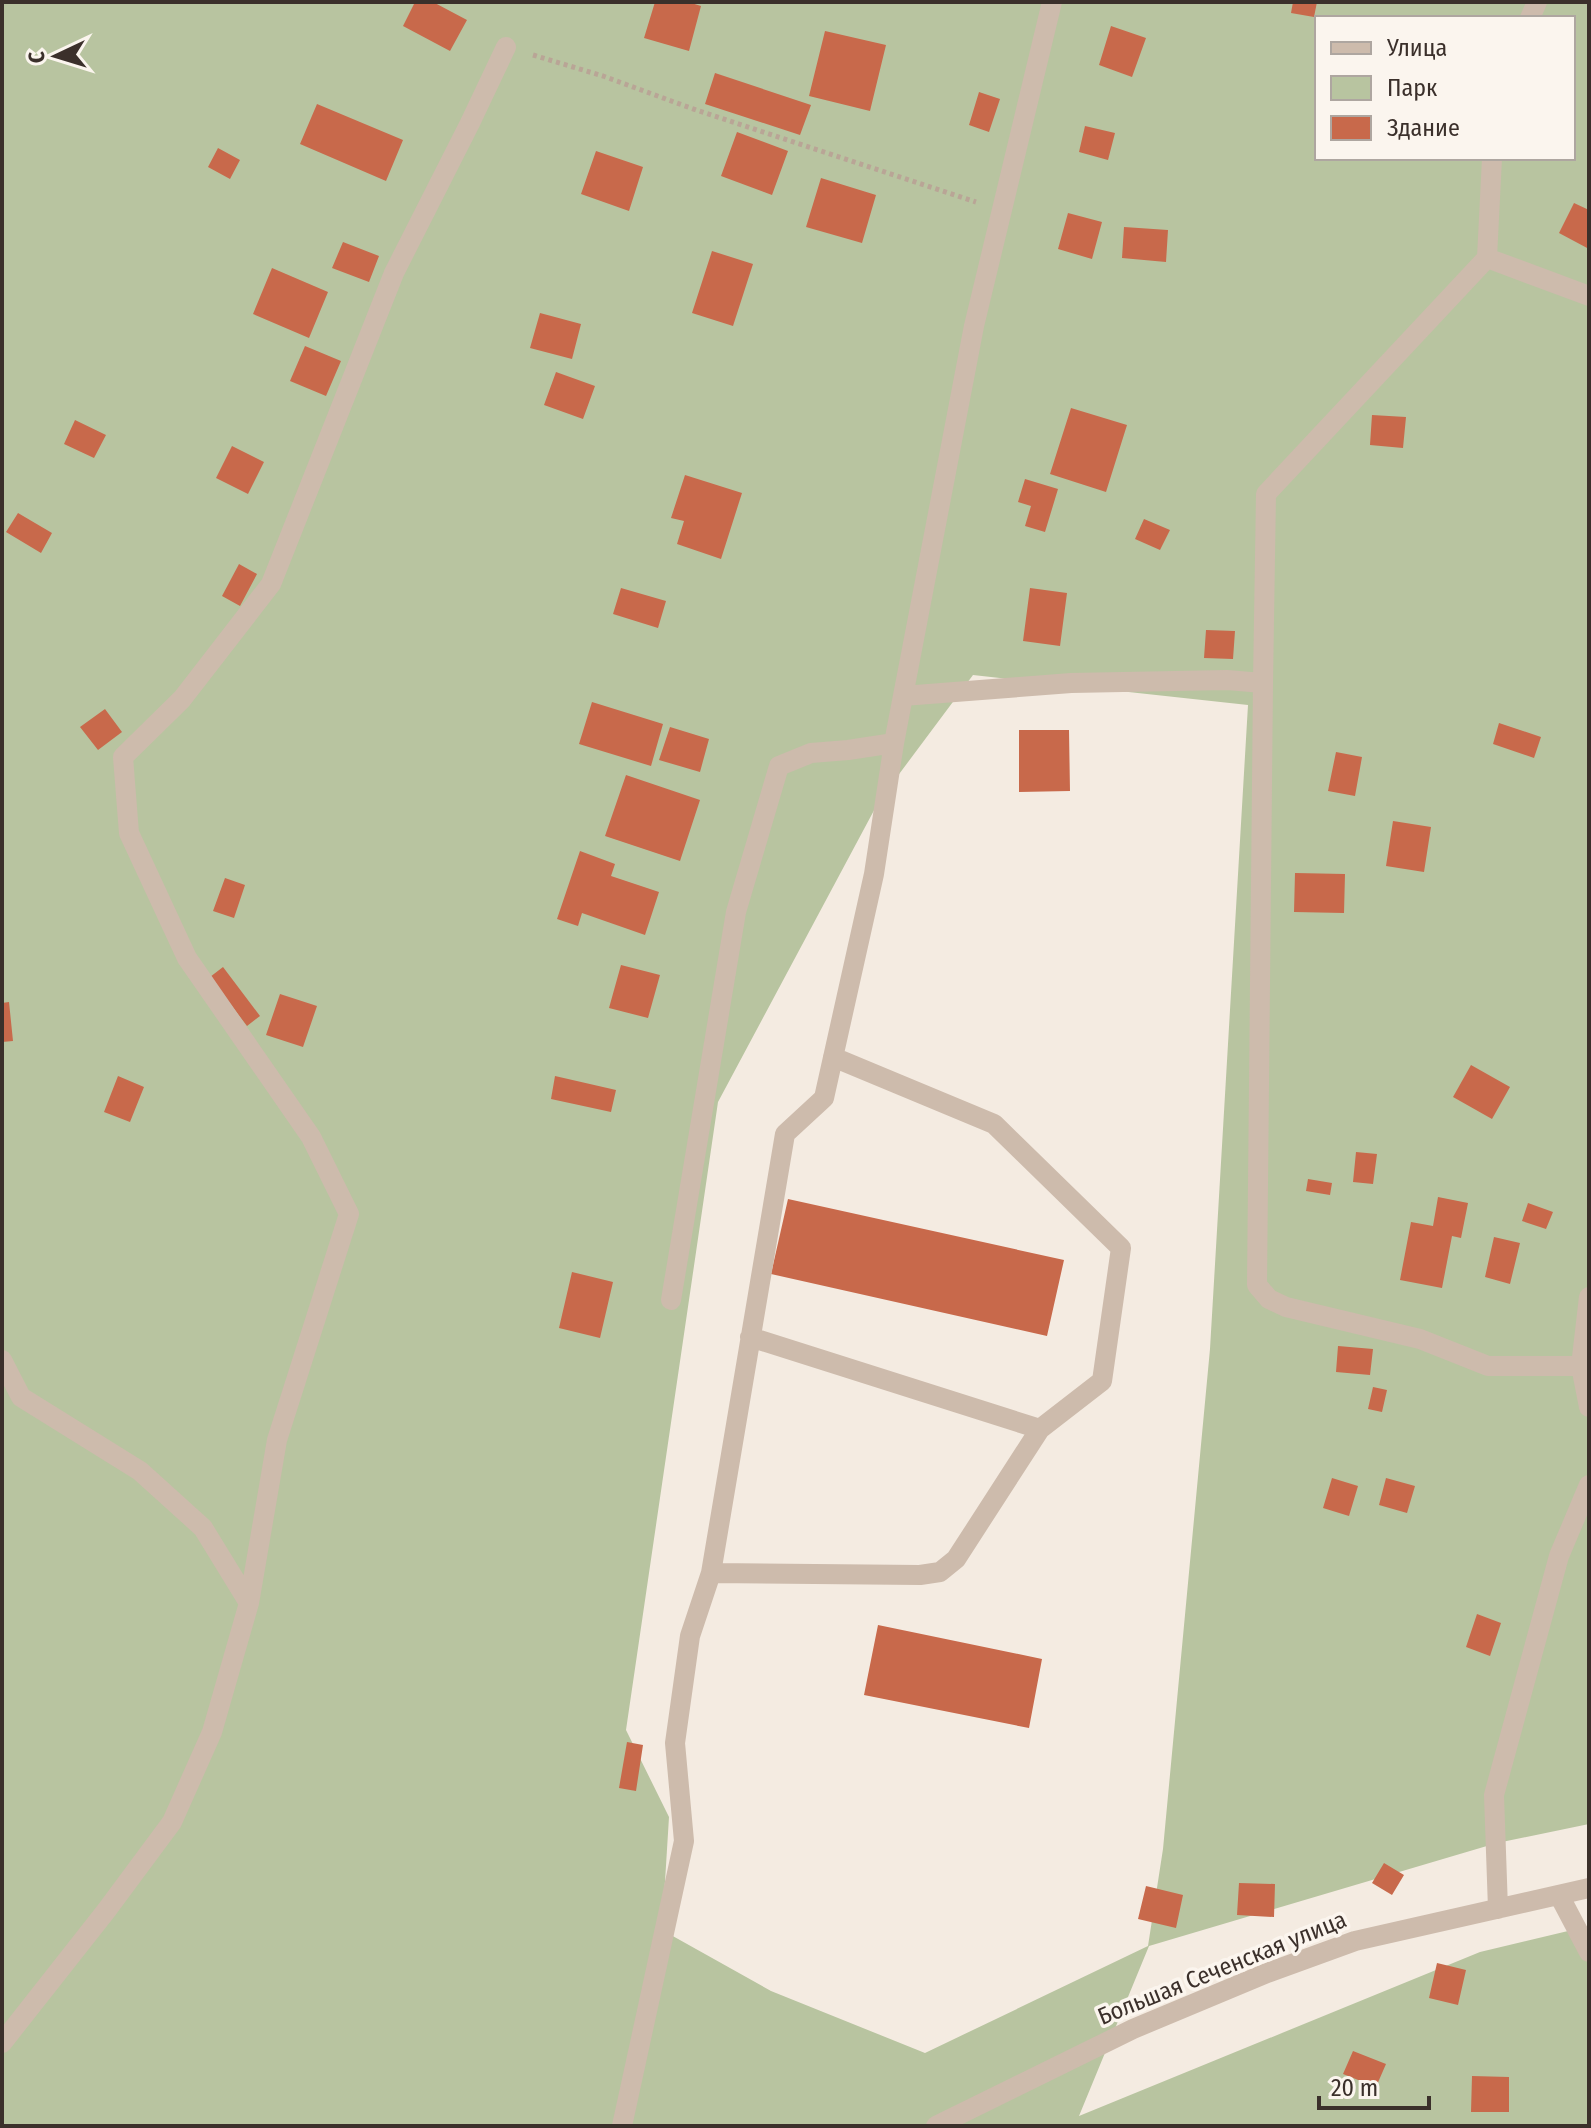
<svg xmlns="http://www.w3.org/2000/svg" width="1591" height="2128" font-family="'Fira Sans Condensed',sans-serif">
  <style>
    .green { fill: #b8c4a0; fill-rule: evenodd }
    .building { fill: #c8694b }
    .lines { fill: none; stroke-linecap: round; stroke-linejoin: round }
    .path { stroke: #b9a596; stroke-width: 5; stroke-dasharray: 4 4; stroke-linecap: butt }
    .minor { stroke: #cdbbac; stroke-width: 20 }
    .labels { text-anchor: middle; stroke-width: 7; stroke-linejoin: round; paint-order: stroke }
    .street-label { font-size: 24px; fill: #3b302b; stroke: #fbf5ee }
  </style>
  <rect width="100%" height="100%" fill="#f4ebe1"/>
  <path class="green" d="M2,2H1589V1824L1497,1843L1149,1946L1079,2116L1480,1952L1589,1926V2126H2ZM1317,18H1573V158H1317ZM973,675L1248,705L1210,1349L1163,1849L1148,1946L925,2053L771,1991L662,1930L669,1817L626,1730L718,1102L879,801Z"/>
  <path class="building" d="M415,2H433L467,20L450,51L403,26Z
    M655,2H688L701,6L689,51L644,38Z
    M1293,2H1317L1314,17L1291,13Z
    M1111,26L1146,38L1132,77L1099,65Z
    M825,31L886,45L870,111L809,96Z
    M715,73L811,105L800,135L705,104Z
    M979,92L1000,99L989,132L969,125Z
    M317,104L403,140L386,181L300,144Z
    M1085,126L1115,133L1108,160L1079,152Z
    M737,132L788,151L772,195L721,176Z
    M218,148L240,160L230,179L208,167Z
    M596,151L643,167L629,211L581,194Z
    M821,178L876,195L862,243L806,227Z
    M1574,203L1589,210V249L1559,233Z
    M1068,213L1102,222L1092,259L1058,249Z
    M1124,227L1168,230L1166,262L1122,258Z
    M343,242L379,256L369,282L332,268Z
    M712,251L753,264L733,326L692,313Z
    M272,268L328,292L309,338L253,314Z
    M540,313L581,324L572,359L530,348Z
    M305,346L341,361L326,396L290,381Z
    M556,372L595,386L583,419L544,405Z
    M1071,408L1127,425L1106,492L1050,474Z
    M1372,415L1406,417L1403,448L1370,445Z
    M75,420L106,435L94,458L64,444Z
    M232,446L264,462L248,494L216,478Z
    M685,475L742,493L721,559L677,544L684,521L671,518Z
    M1025,479L1058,489L1045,532L1025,526L1031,506L1018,502Z
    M18,513L52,533L41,553L6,532Z
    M1144,519L1170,530L1160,550L1135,539Z
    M239,564L257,574L240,606L222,596Z
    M621,588L666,601L658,628L613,614Z
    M1030,588L1067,593L1060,646L1023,641Z
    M1206,630L1235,631L1233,659L1204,658Z
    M592,702L663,724L651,766L579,744Z
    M105,709L122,732L98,750L80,727Z
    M1499,723L1541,737L1534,758L1493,744Z
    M670,727L709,739L700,772L659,760Z
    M1019,730H1069L1070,791L1019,792Z
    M1336,752L1362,757L1355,796L1328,791Z
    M626,775L700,800L680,861L605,836Z
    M1393,821L1431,827L1424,872L1386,866Z
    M580,851L615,864L611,876L659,892L645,935L582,913L578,926L557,919Z
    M1295,873L1345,874L1344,913L1294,912Z
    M225,878L245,885L234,918L213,911Z
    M621,965L660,975L648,1018L609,1008Z
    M223,967L260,1016L247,1026L210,977Z
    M280,994L317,1006L303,1047L266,1035Z
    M9,1002L13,1041L2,1042V1003Z
    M1471,1065L1510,1087L1492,1119L1453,1097Z
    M118,1076L144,1087L130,1122L104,1112Z
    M555,1076L616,1090L611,1112L551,1099Z
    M1356,1152L1377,1154L1373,1184L1353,1182Z
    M1308,1179L1332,1183L1330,1195L1306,1191Z
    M1438,1197L1468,1203L1461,1238L1452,1236L1442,1288L1400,1280L1411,1222L1433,1226Z
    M788,1199L1064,1260L1047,1336L771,1274Z
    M1528,1203L1553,1212L1546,1229L1522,1221Z
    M1494,1237L1520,1243L1510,1284L1485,1277Z
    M572,1272L613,1282L600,1338L559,1328Z
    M1338,1346L1373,1349L1370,1375L1336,1372Z
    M1373,1387L1387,1390L1382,1412L1368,1409Z
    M1332,1478L1358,1486L1349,1516L1323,1508Z
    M1386,1478L1415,1486L1407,1513L1379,1505Z
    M1477,1614L1501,1623L1490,1656L1466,1647Z
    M878,1625L1042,1659L1029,1728L864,1695Z
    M627,1742L643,1745L636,1791L619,1788Z
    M1384,1863L1404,1875L1392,1895L1372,1883Z
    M1239,1883L1275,1884L1274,1917L1237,1915Z
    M1146,1886L1183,1895L1176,1928L1138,1919Z
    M1437,1963L1466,1970L1458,2005L1429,1998Z
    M1353,2051L1386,2064L1376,2087L1343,2074Z
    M1472,2076L1509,2077V2112H1471Z"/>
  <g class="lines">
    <path class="path" d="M533,55L603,76L696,110L976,202"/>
    <path class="minor" d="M1530,18L1537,2
      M1492,158L1487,258L1589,296
      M1263,683L1266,494L1487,258
      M903,696L1071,683L1227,680L1263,683L1257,1285L1269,1299L1286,1307L1420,1339L1488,1366H1581
      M1589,1297L1581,1366L1589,1407
      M671,1300L736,912L779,766L811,753L848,750L894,743L974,326L1052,2
      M750,1337L1040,1429L1102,1381L1121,1248L994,1124L833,1057
      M2,1360L21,1397L140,1471L203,1528L249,1603
      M711,1573L920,1575L940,1572L956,1559L1040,1429
      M1559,1895L1589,1952
      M1498,1909L1494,1795L1559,1556L1589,1485
      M2,2043L106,1911L172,1822L212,1732L249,1603L277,1440L349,1214L311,1137L187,958L129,833L123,757L182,699L271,584L394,273L470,123L506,47
      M622,2126L684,1841L675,1743L690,1636L711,1573L785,1134L824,1098L874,874L894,743
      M936,2126L1133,2029L1267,1973L1355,1941L1589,1888"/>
  </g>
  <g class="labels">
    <g class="street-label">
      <text transform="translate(1222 1968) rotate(-22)" y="8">Большая Сеченская улица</text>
    </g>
  </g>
  <rect width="1591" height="2128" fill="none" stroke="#3b302b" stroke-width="8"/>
  <rect x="1315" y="16" width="260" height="144" fill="#fbf5ee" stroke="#aea6a0" stroke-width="2"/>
  <rect x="1331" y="42" width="40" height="12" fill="#cdbbac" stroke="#aea6a0" stroke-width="2"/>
  <text x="1387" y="56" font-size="24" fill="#3b302b">Улица</text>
  <rect x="1331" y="76" width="40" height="24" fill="#b8c4a0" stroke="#aea6a0" stroke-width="2"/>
  <text x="1387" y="96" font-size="24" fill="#3b302b">Парк</text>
  <rect x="1331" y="116" width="40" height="24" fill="#c8694b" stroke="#aea6a0" stroke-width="2"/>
  <text x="1387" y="136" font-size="24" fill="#3b302b">Здание</text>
  <g transform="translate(56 56) rotate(266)" stroke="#fbf5ee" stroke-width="6" paint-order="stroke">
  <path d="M0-6L14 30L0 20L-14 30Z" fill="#3b302b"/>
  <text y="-12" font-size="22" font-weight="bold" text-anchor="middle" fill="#3b302b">С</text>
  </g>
  <path d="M1319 2096v12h110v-12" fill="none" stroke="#3b302b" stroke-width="4"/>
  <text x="1331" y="2096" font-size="24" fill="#3b302b" stroke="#fbf5ee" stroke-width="6" paint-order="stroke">20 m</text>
</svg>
